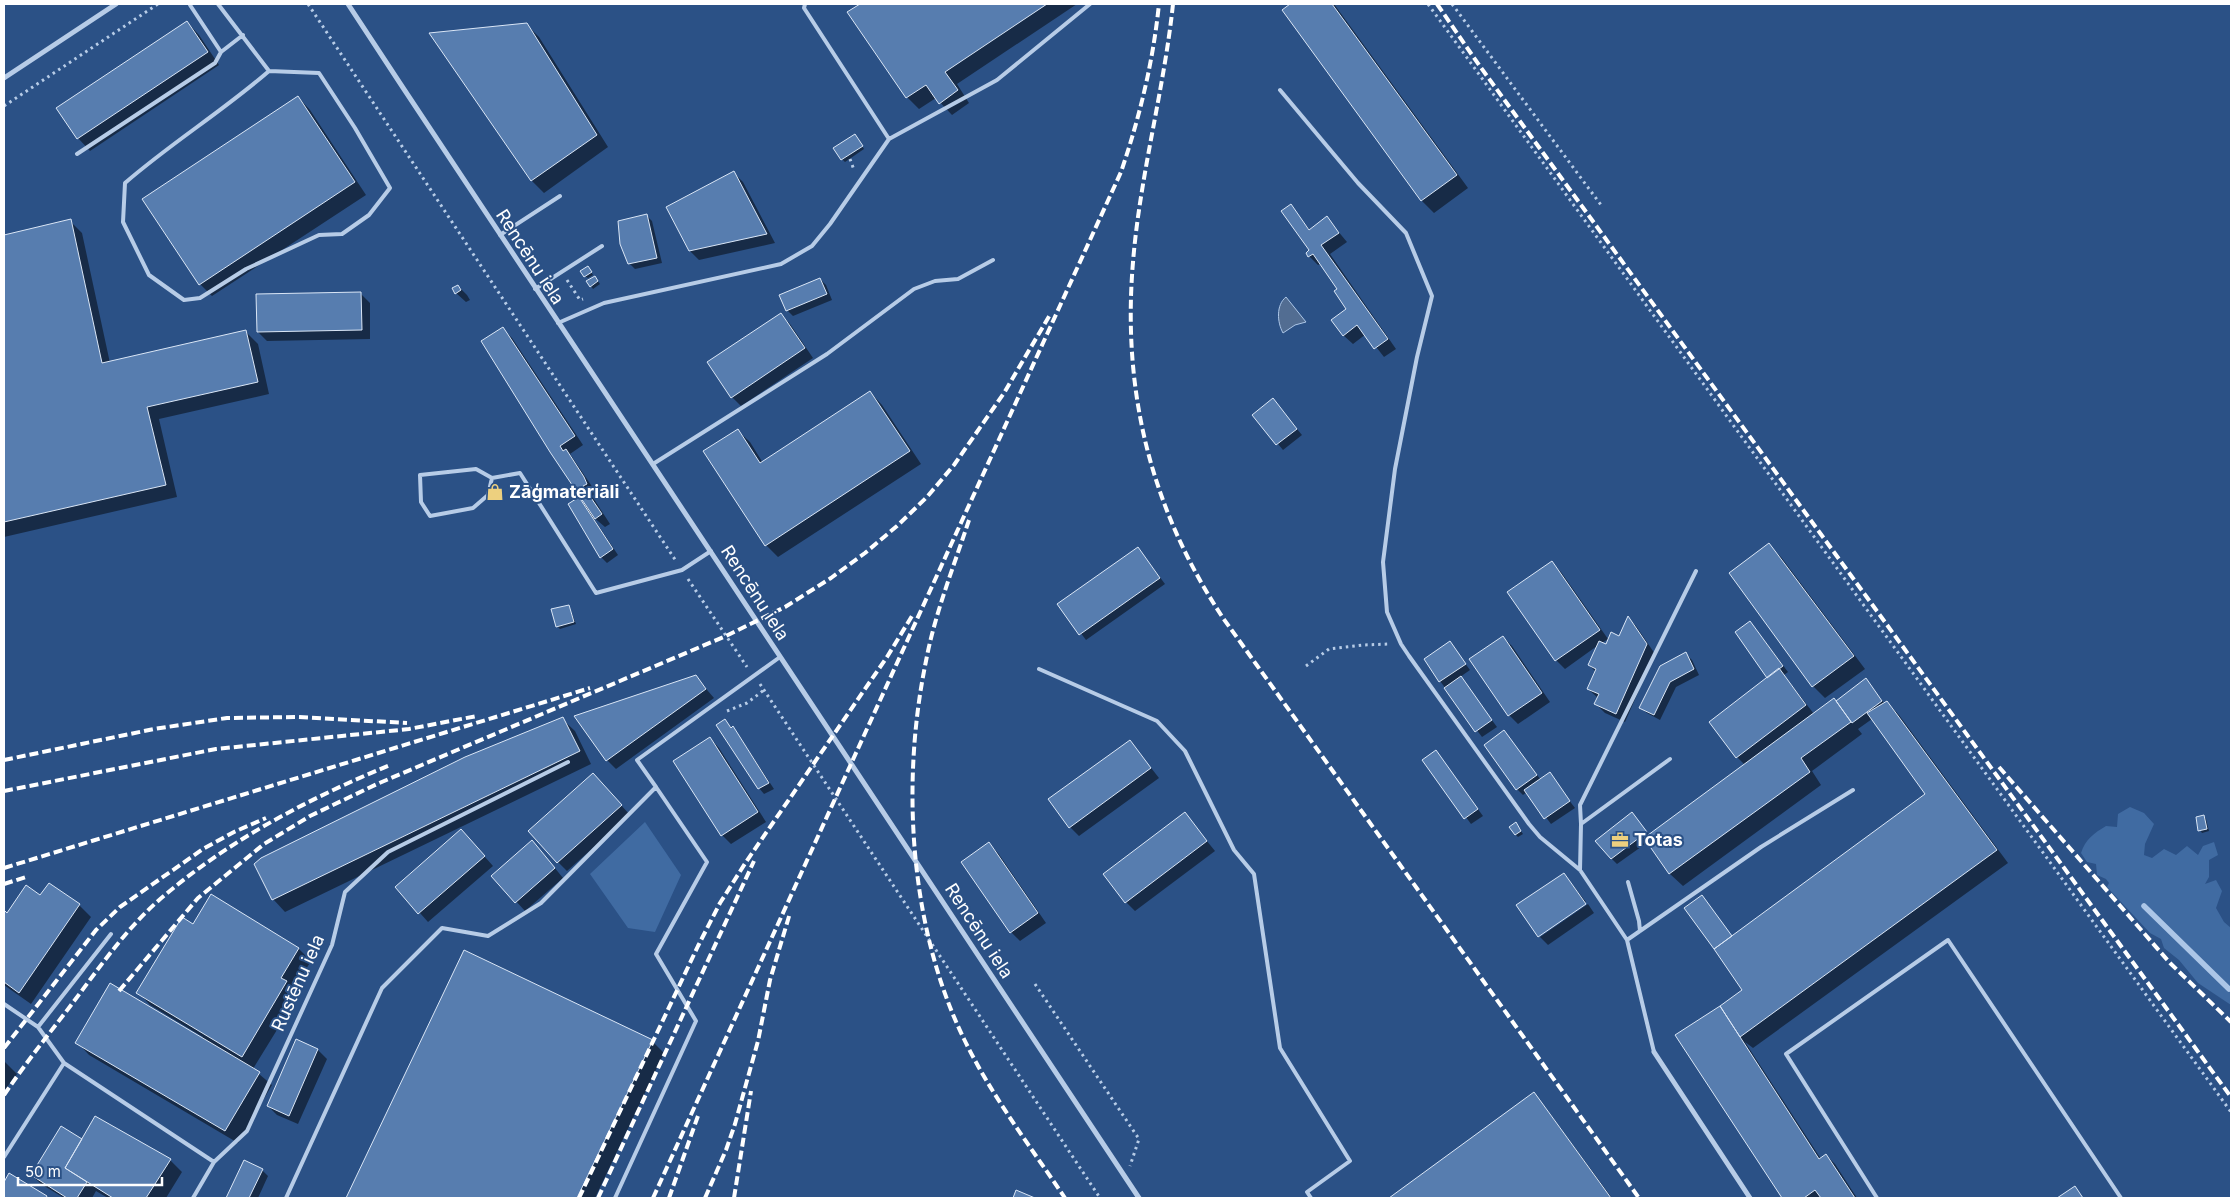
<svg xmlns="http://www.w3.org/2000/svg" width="2235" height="1202" font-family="Inter,sans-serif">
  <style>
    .green { fill: #406ba2 }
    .water { fill: #526d92; stroke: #acc6e7 }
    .shadow { fill: #0007 }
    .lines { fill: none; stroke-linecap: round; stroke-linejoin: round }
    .stream { stroke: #acc6e7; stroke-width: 5.5 }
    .building { fill: #577daf; stroke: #dae6f6 }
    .path { stroke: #b7cce7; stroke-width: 3; stroke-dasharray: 2.5 4; stroke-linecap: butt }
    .lane { stroke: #b7cce7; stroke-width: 4 }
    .street { stroke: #b7cce7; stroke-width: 5 }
    .rail { stroke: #fff; stroke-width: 4; stroke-dasharray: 9 4; stroke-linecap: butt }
    .labels { text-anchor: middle; stroke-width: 4; stroke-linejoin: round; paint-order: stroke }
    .street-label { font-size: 18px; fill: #fff; stroke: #2b5186 }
    .poi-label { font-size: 18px; font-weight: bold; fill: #fff; stroke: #2b5186; text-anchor: start }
  </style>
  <rect width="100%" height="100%" fill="#2b5186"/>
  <path class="green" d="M2130,807L2144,813L2154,824L2145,844L2144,855L2152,858L2164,849L2176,855L2187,846L2198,855L2203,846L2214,842L2218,855L2209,860V877L2205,884L2216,880L2222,891L2216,908L2224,922L2231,928V1005L2198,983L2179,960L2164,948L2161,939L2150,933L2107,887L2109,883L2106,879L2097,875L2096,864L2087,862L2081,853C2085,840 2094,833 2106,826L2117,827L2118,814Z
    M645,822L681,875L655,932L628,928L590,874Z"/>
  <path class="water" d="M1286,297L1306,322L1295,325L1283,333C1277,322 1276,305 1286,297Z"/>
  <path class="shadow" d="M862,4H1077L957,84L969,103L952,115L936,98L919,109L907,97L849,12Z
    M1293,4H1334L1468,188L1434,213L1422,201L1284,10Z
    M187,22L199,35L219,65L90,151L78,138L57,108Z
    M527,25L539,37L608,147L544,193L532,181L431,34Z
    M298,97L310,110L366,195L212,296L200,284Z
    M857,138L864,149L845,162L842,159Z
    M734,173L743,182L775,243L699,260L690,251Z
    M1290,206L1310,230L1327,218L1347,242L1330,254L1396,349L1384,357L1366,334L1353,344L1343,335L1348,309L1339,290L1321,264L1318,265L1307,254L1311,251Z
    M646,215L652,221L662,263L635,269L629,263Z
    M70,221L82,233L110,363L246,332L258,344L269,394L159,419L177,497L4,537V236Z
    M590,270L593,275L588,278L585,276Z
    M820,279L826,285L832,300L793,316L787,310Z
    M597,280L600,284L593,289L591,286Z
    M458,286L467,295L470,300L466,302L456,293L454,289Z
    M360,293L370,303V339L267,341L258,332Z
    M781,315L790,324L813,358L741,406L732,397Z
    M503,329L512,338L583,445L570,454L593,488L595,494L592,496L610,524L605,527L592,516L618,555L607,563L601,557L579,498L586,506Z
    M870,392L882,405L921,464L778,557L766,545L705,452L737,430L750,442L763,463Z
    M1273,400L1302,435L1283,450L1254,415Z
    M1769,545L1781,557L1865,669L1825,698L1813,686Z
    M1138,548L1165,584L1086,640L1059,604Z
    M1552,563L1561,572L1608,639L1602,643L1606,645L1619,637L1628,618L1636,626L1655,654L1625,722L1605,713L1596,704L1598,698L1588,689L1596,672L1589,665L1597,646L1565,669L1556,660Z
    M569,606L576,624L560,629L557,626Z
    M1755,628L1788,672L1784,675L1814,714L1836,702L1865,680L1885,704L1887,702L1899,715L2008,863L1753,1048L1745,1042L1821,1159L1826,1155L1835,1164L1857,1198H1784L1677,1035L1744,990L1702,897L1732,937L1926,794L1872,719L1858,729L1862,734L1812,771L1821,785L1683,886L1670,874L1648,842L1617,864L1611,858L1637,820L1649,835L1745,765L1737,757L1769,678Z
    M1503,637L1512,646L1550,702L1518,724L1509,715L1471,659Z
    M1450,643L1470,670L1460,677L1497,727L1482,737L1440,681Z
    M1686,654L1692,660L1699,675L1676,687L1660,720L1647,713L1641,708Z
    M696,677L714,698L616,769L607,760Z
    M562,719L575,731L591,764L285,912L273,899Z
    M725,721L738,734L774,789L764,794L759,788Z
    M1504,732L1541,780L1549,774L1575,808L1551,824L1527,792L1523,795L1517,789Z
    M710,738L719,748L766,822L731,844L722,835Z
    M1130,741L1159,778L1079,836L1070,827Z
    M1436,752L1483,816L1471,824L1424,760Z
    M602,784L630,815L567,871L558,862Z
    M1185,814L1215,851L1135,911L1126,902Z
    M2204,816L2206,819L2209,831L2202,833L2200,830Z
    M1518,827L1523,834L1518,837L1516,835Z
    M470,840L493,866L428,922L397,887Z
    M989,844L998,853L1046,923L1020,941L1011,932Z
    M541,851L563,878L525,911L493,876Z
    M1564,874L1586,902L1539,934Z
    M211,896L299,949L311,961L294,989L299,994L253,1069L272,1085L238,1143L89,1055L77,1042L201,1039L203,1037L150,1005L138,992L194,926Z
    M41,897L79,905L91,917L31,1004L4,985V912L8,915Z
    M1588,904L1594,913L1548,945L1540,937Z
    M465,951L652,1041L664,1053L595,1198H347Z
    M297,1041L318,1050L327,1059L298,1124L277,1115L268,1106Z
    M4,1061L17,1074L4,1091Z
    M1533,1094L1542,1103L1612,1198H1391Z
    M96,1118L170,1160L182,1172L166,1198H108L96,1191L92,1198H64L41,1184L32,1175L82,1141Z
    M244,1161L262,1170L268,1176L258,1198H227Z
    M10,1175L48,1198H4V1184Z"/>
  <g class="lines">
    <path class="stream" d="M2144,906L2229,989"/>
  </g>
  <path class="building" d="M860,4H1047L945,72L958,90L939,104L926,85L906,98L847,12Z
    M1290,4H1332L1457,175L1421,201L1282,10Z
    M187,21L208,52L77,139L56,108Z
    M527,23L597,135L531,181L429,33Z
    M298,96L355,182L199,285L142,199Z
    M855,134L863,146L841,160L833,148Z
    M734,171L767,234L689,251L666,207Z
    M1291,204L1309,230L1327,216L1339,233L1321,245L1388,339L1374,349L1357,325L1343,336L1331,320L1346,309L1334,291L1337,289L1313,254L1308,257L1306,253L1309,250L1281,211Z
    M647,214L657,258L628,264L620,244L618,221Z
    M71,219L102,363L246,330L258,382L147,407L166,485L4,522V235Z
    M588,266L592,272L584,277L580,271Z
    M595,276L598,281L590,287L586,281Z
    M820,278L827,294L786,311L779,295Z
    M458,285L461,290L455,294L452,288Z
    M361,292L362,330L257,332L256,294Z
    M781,313L805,348L731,398L707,362Z
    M503,327L575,436L560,446L563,451L566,449L584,477L587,484L583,486L602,514L595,519L550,452L481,341Z
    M870,391L910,451L765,546L703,451L738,429L760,463Z
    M1273,398L1297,429L1276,445L1252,415Z
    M579,497L613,549L600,558L568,504Z
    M1769,543L1854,656L1812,687L1729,573Z
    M1138,547L1160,578L1079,635L1057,604Z
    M1552,561L1600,630L1555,661L1507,592Z
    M569,605L574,622L556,627L551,609Z
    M1628,616L1647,644L1616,714L1594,704L1599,694L1587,689L1596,669L1588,665L1599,641L1606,644L1611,632L1619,636Z
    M1750,621L1783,666L1767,678L1735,632Z
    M1503,636L1542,693L1508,716L1469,659Z
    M1450,641L1466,664L1439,682L1424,659Z
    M1686,652L1694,669L1670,682L1654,715L1639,708L1660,666Z
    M1779,668L1806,705L1736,758L1709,722Z
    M696,675L706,689L606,761L574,716Z
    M1461,676L1492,720L1475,732L1444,688Z
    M1866,678L1882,701L1852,723L1836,701Z
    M1834,698L1851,722L1801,758L1810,772L1669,874L1644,838Z
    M1887,701L1997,850L1740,1037L1720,1006L1742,990L1714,949L1925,794L1867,713Z
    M563,717L580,751L272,900L254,864L261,858L465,757Z
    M725,719L731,728L733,726L769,783L758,789L716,725Z
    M1504,730L1537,775L1516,790L1484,745Z
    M710,737L758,812L721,836L673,761Z
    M1130,740L1151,768L1069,828L1048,799Z
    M1436,750L1478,809L1464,819L1422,760Z
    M1550,772L1570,801L1544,819L1524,790Z
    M593,773L622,805L557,863L528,831Z
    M1185,812L1207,841L1125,903L1103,874Z
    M1632,812L1647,832L1611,859L1595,841Z
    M2204,815L2207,829L2198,831L2196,817Z
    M1516,822L1521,831L1515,835L1509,827Z
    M461,829L485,856L418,914L395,887Z
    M532,840L555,868L515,903L491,876Z
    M989,842L1038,913L1010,933L961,862Z
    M1564,873L1586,904L1538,937L1516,905Z
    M49,883L80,904L19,993L4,982V910L7,913L26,885L40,895Z
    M211,894L299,948L281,978L287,981L242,1057L136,993L182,917L193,924Z
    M1702,895L1732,936L1714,949L1684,908Z
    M464,950L653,1040L577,1198H346Z
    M110,983L260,1072L225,1131L75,1043Z
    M1720,1006L1819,1159L1826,1154L1855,1198H1821L1815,1190L1804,1198H1782L1675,1035Z
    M296,1039L318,1049L289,1116L267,1106Z
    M1534,1092L1611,1198H1389Z
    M95,1116L171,1159L146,1198H113L65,1168Z
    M61,1126L82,1139L65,1168L87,1182L77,1198H67L31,1175Z
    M244,1160L263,1169L249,1198H226Z
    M9,1173L47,1196L46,1198H4V1182Z
    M2075,1186L2083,1198H2057Z
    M1016,1190L1035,1198H1013Z"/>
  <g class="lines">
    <path class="path" d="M308,4L676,561
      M1428,4L2231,1112
      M1452,4L1601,205
      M4,106L158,4
      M850,159L854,170
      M567,280L580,300L583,299
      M688,579L747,667
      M1306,666L1329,649L1364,645L1390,644
      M760,684L1100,1198
      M727,711L747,703L764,690
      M1035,984L1139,1139L1130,1166"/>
    <path class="lane" d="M218,4L269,71
      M805,4L804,8L889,139
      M190,5L221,52L243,35
      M269,71L319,73L355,128L390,188L369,215L342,234L319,235L246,269L200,298L184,300L149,275L123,222L125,183C171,143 223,111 269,71Z
      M1280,90L1358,183L1406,233L1432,296L1417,357L1395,469L1383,562L1387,612L1401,644L1409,656L1529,824L1540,837L1580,870L1627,940L1654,1052
      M77,154L215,63L221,52
      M500,235L560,196
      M535,289L602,246
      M558,323L604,303L781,264L812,246L830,224L889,139L997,80L1090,4
      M653,464L827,354L914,289L935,281L958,279L993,260
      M492,478L488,495L473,508L430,516L421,502L420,475L476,469L492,478L520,473L596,593L682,570L711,551
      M1039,669L1157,721L1185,751L1234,850L1254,874L1280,1048L1350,1161L1307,1192L1311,1198
      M1581,824L1580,805L1696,571
      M1580,870L1581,824L1670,759
      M1628,882L1639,921L1640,931
      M1627,940L1761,847L1853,790
      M4,1004L38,1027L111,934
      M64,1063L214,1162
      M4,1157L64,1063L38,1027
      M193,1198L214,1162L247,1131L332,945L345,892L388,852L568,762
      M286,1198L382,988L442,928L488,936L541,903L656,787L637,760L780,657
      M615,1198L696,1021L656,954L707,862L656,787
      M1877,1198L1786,1054L1948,940L2121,1198"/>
    <path class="street" d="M348,4C610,403 875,800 1139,1198
      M4,78L116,4
      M1654,1052L1750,1198"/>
    <path class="rail" d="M1173,4C1164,90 1140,175 1133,262C1122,392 1151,509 1223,618L1639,1198
      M1437,4L1479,65L2231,1097
      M969,520C954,566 935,613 926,661C901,782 909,926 964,1039C991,1095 1030,1146 1065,1198
      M4,760L154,729L227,718L297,717L407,723
      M1999,767L2170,963L2231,1022
      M4,791L216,749L409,729L477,716
      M4,868L590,688
      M4,884L26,877
      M119,991L198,898L264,844L310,816L377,784L726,636L785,607L831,578L865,553L897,526L927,497L954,465L1004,393L1051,313
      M4,1048L96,930L120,907L203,849L234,832L266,818
      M4,1095C23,1067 44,1040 65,1013C96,973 125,928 165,895C231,839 310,798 390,765
      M579,1198L698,946L720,903L746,862L887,657L912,616
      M598,1198L754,861
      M653,1198L1121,172C1140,116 1153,62 1159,4
      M669,1198L699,1113
      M705,1198L726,1150L735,1124L758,1041L770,980L790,913
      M734,1198L751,1091"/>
  </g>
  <defs>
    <g id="shop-bare" transform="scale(1.35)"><path d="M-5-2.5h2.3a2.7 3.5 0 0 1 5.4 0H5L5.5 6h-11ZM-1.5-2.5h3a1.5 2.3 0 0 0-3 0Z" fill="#edd07f" stroke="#2b5186" stroke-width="2.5" paint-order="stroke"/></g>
    <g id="office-bare" transform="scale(1.35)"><path d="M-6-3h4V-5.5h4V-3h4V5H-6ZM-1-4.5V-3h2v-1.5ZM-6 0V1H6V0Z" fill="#edd07f" stroke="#2b5186" stroke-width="2.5" paint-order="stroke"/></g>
  </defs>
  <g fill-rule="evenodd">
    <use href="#shop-bare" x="495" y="492"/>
    <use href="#office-bare" x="1620" y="840"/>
  </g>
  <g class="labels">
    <g class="street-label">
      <text transform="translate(530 257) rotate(57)" y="6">Rencēnu iela</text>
      <text transform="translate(755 593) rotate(57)" y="6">Rencēnu iela</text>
      <text transform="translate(979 931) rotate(57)" y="6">Rencēnu iela</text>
      <text transform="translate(298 983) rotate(-66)" y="6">Rustēnu iela</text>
    </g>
    <g class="poi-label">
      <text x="509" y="498">Zāģmateriāli</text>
      <text x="1634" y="846">Totas</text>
    </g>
  </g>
  <rect width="2235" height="1202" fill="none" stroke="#ffffff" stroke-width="10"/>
  <path d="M18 1177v8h144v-8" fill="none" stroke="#ffffff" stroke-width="2.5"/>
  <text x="25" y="1177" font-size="15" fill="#ffffff" stroke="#2b5186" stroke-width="4" paint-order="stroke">50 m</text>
</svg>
